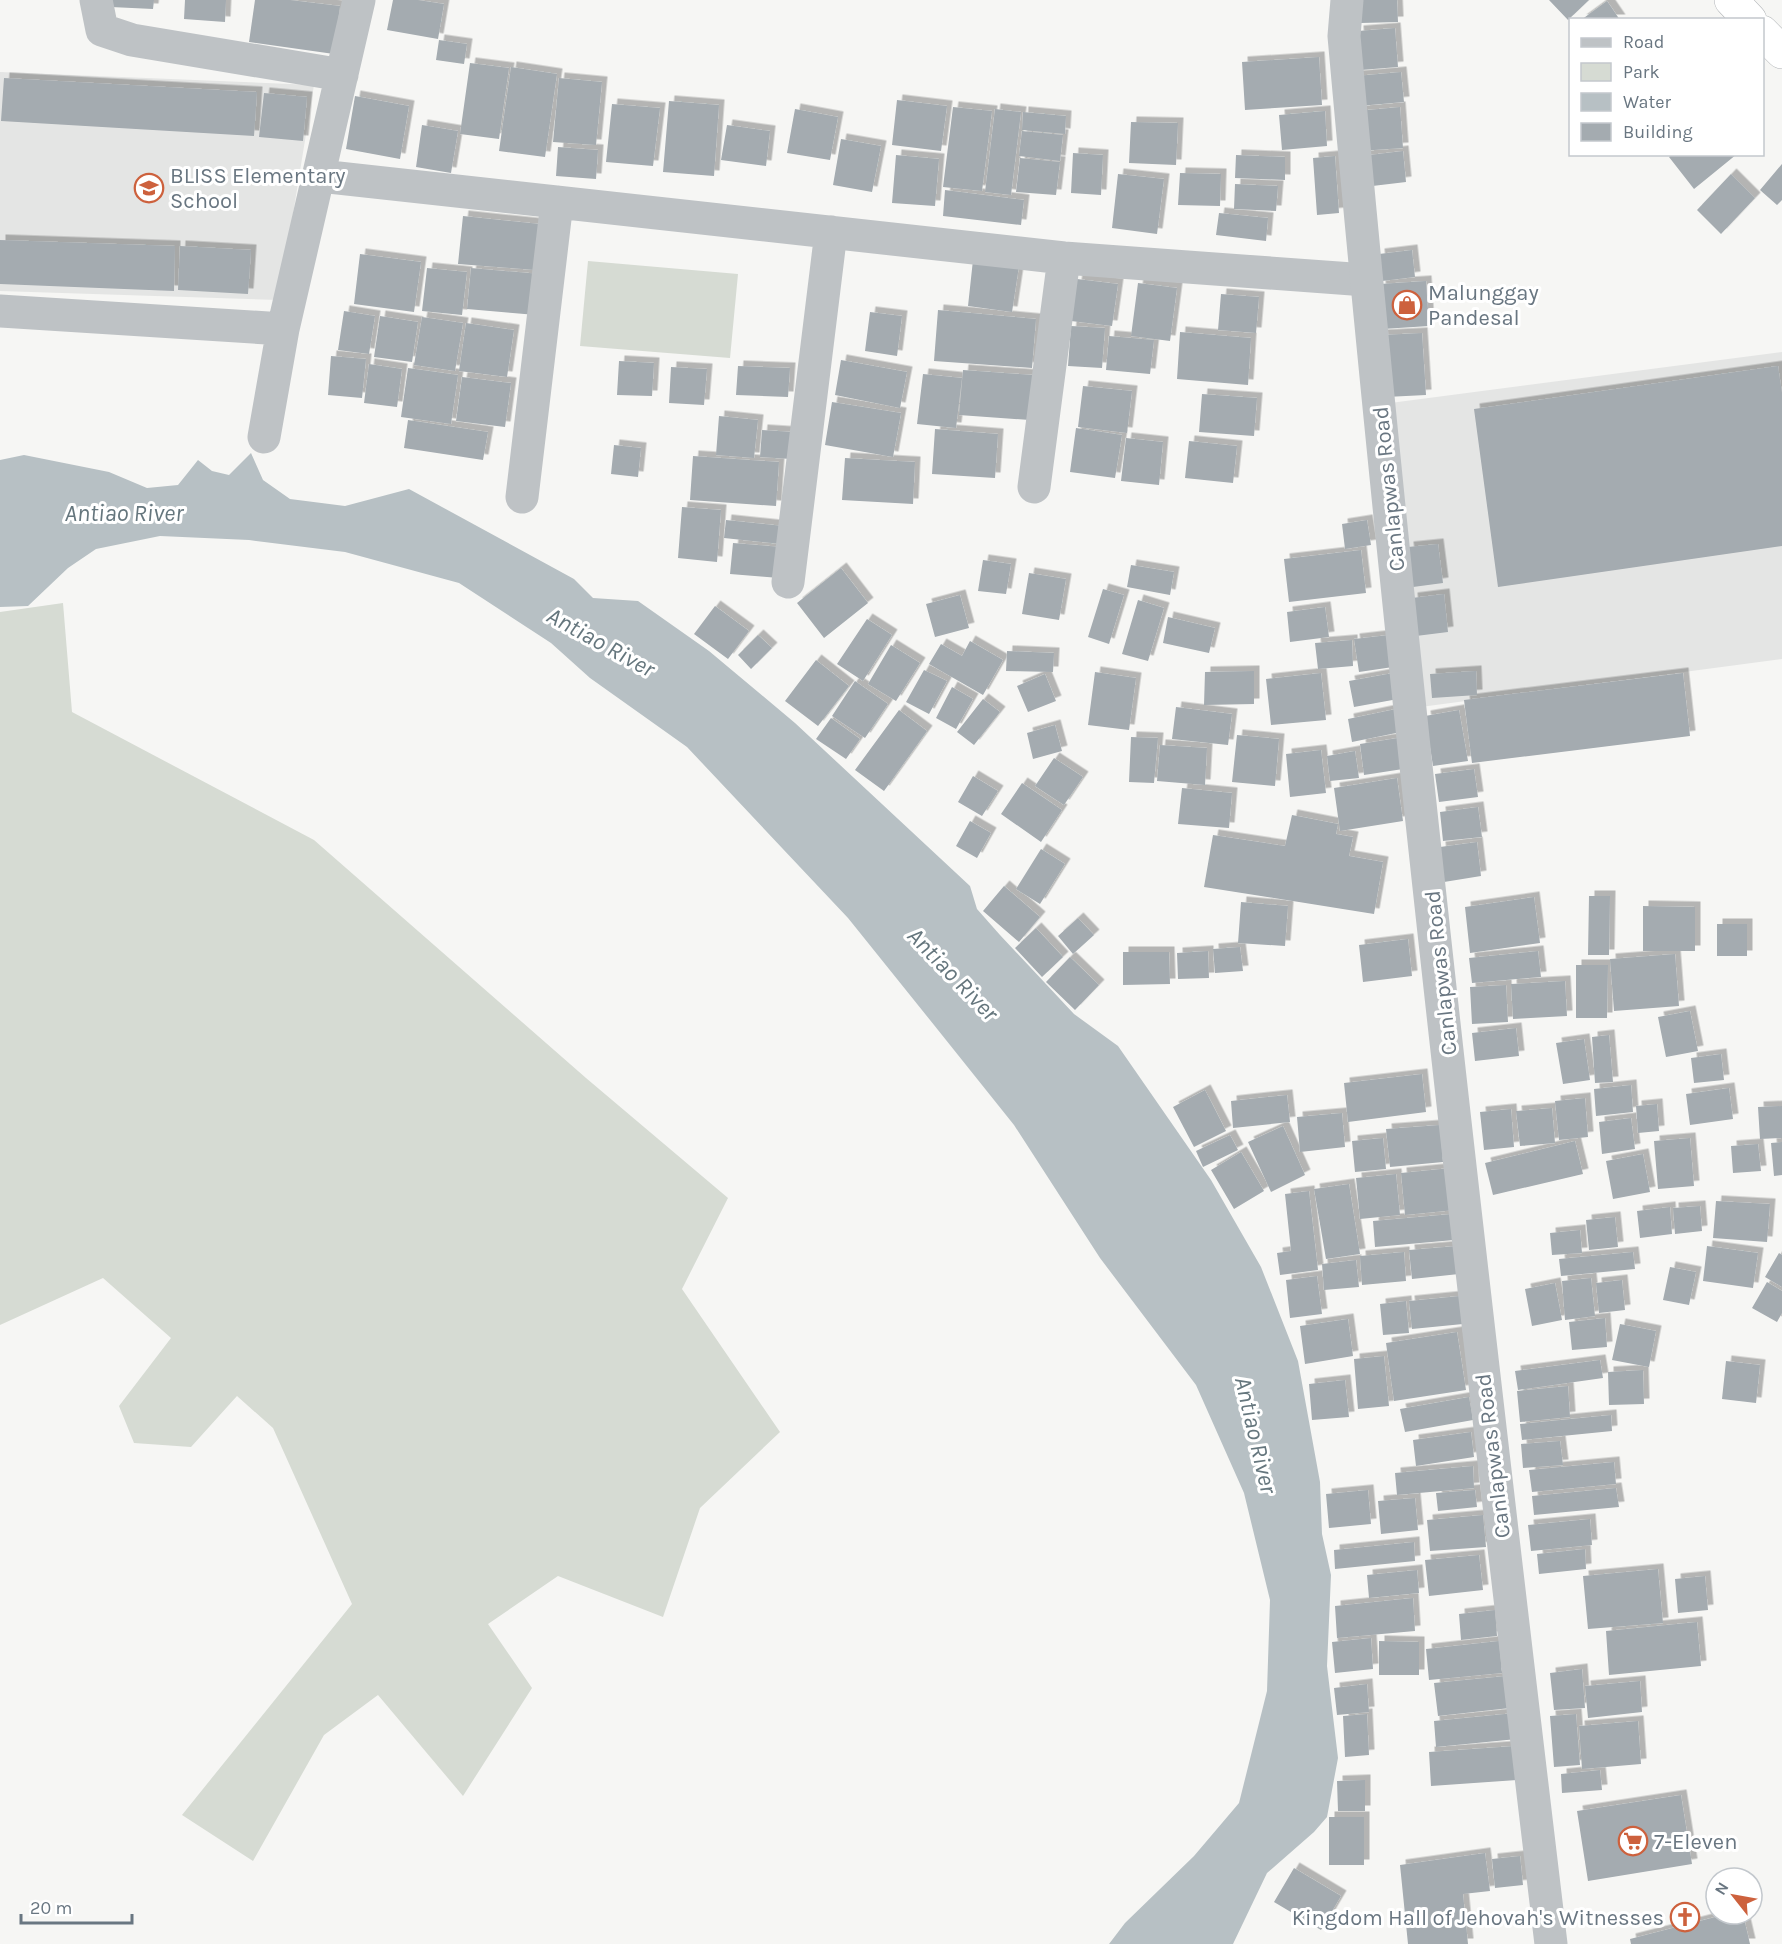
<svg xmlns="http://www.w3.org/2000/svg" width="1782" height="1944" font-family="Karla,sans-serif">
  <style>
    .built { fill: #e4e5e4 }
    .green { fill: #d6dbd3 }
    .water { fill: #b7c0c4 }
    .building { fill: #a4abb0; filter: url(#shadow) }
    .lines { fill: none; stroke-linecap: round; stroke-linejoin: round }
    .trunk-casing { stroke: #b2b5b8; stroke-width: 34 }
    .minor { stroke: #bec2c5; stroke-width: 33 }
    .tertiary { stroke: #bec2c5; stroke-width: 33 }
    .trunk { stroke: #fff; stroke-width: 33 }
    .labels { text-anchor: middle; stroke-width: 6; stroke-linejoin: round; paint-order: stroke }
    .poi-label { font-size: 22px; fill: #697681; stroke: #fff; text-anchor: start }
    .street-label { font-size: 22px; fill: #697681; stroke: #fff }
    .water-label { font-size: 24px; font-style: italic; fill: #65767d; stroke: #fff }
  </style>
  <defs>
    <filter id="shadow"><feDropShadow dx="5.5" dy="-5.5" stdDeviation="0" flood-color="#0004"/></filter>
  </defs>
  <rect width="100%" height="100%" fill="#f6f6f4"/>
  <path class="built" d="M0,72L314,85L279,300L0,291Z
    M1782,352V659L1413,708L1375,405Z"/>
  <path class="green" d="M588,261L738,274L730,358L580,346Z
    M63,603L72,712L314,840L586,1078L728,1198L682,1289L780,1432L700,1508L663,1617L558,1576L488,1624L532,1688L463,1796L378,1695L324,1735L253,1861L182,1815L352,1604L273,1428L237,1396L191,1447L134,1443L119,1406L171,1338L103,1278L0,1325V612Z"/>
  <path class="water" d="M251,453L263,480L290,499L345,506L409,489L574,579L593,598L638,601L709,651L795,723L970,886L977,909L1000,935L1074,1014L1118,1046L1211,1180L1261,1267L1298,1361L1320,1482L1322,1534L1331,1575L1327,1666L1338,1758L1327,1817L1314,1832L1267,1873L1233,1944H1109L1125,1923L1194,1856L1239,1803L1267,1691L1270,1600L1244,1493L1196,1385L1100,1258L1014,1125L934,1025L848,918L687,747L590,678L551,643L459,583L345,552L249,540L160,536L96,549L68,568L28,606L0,607V460L24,455L109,472L147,488L178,485L198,460L212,471L229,475Z"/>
  <path class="building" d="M112,0H154L153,9L111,7Z
    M185,0H226L225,22L184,19Z
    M255,0H290L340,6L334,54L249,42Z
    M393,0H418L444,4L438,39L387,30Z
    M1361,0H1397L1398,22L1361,23Z
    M1549,0H1589L1568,20Z
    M1607,1L1620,20H1581Z
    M1395,28L1398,67L1361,70L1358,31Z
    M439,40L467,44L464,64L436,60Z
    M1319,57L1322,105L1245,110L1242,62Z
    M470,63L509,68L499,139L460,134Z
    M511,67L557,74L545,157L499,151Z
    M1401,72L1404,102L1359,106L1356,76Z
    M4,78L257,92L254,136L1,121Z
    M559,78L602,82L596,145L553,142Z
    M264,93L307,97L303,141L259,137Z
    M355,96L409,106L400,159L346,149Z
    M897,100L947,106L941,151L892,145Z
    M669,101L719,105L714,176L663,172Z
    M612,104L660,108L653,166L606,162Z
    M953,107L992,111L982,191L943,187Z
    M1400,107L1403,148L1360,151L1357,111Z
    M795,109L838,117L830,160L787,153Z
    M995,109L1021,112L1011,195L985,192Z
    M1325,111L1327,146L1282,150L1279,115Z
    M1023,112L1066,116L1065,134L1022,130Z
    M1131,122L1178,123L1176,165L1129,163Z
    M422,125L458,131L451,173L416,167Z
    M727,125L770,131L766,166L721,160Z
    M1022,131L1063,135L1060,161L1019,156Z
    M841,139L881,146L872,192L833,185Z
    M558,147L598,150L596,179L556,176Z
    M1403,151L1406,182L1364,187L1361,156Z
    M1073,153L1103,155L1101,195L1071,193Z
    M1672,154H1737L1694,189L1669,157Z
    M896,155L939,159L935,206L892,203Z
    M1236,155L1285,157V180L1235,178Z
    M1335,156L1339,213L1317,215L1313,158Z
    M1020,158L1060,162L1056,195L1016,192Z
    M1782,164V200L1777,205L1760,190Z
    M1180,173L1221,174L1220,206L1178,205Z
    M1118,174L1164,179L1157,234L1112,228Z
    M1731,174L1755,198L1721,234L1697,210Z
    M1235,184L1278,186L1276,211L1234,209Z
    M945,190L1024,200L1021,225L943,216Z
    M1219,213L1268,218L1266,241L1216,235Z
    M463,216L540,224L535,270L458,264Z
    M0,240L175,246L174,291L0,284Z
    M180,246L251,250L248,294L178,290Z
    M1412,250L1415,277L1382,281L1379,254Z
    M360,254L421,262L414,312L354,304Z
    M973,260L1019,266L1012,312L968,306Z
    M427,268L467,272L462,315L422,311Z
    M471,268L540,274L536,315L467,309Z
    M1077,279L1118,284L1112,326L1071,321Z
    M1426,281L1429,326L1383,329L1380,284Z
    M1138,283L1177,288L1170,341L1131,336Z
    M1221,294L1259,297L1256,333L1218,330Z
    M938,310L1036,319L1032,368L934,361Z
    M344,311L375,316L369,354L338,350Z
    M870,312L902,316L897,356L865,351Z
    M380,316L418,322L412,362L374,357Z
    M422,317L463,323L455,371L414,365Z
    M466,323L514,330L507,377L459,371Z
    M1071,326L1105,328L1102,368L1068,366Z
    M1180,332L1251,338L1248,385L1177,379Z
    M1422,333L1426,395L1386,397L1382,335Z
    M1109,336L1154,340L1150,374L1106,370Z
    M331,356L366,359L362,398L328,395Z
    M841,360L907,372L900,408L835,395Z
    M619,361L654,363L652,396L617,395Z
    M369,364L402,369L397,407L364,403Z
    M738,366L790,368L788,397L736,395Z
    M1778,366L1782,393V546L1498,587L1474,409Z
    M671,367L707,369L704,405L669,403Z
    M408,368L458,375L451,424L401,417Z
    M963,370L1033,375L1030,420L959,415Z
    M923,374L962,378L956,428L917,424Z
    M462,377L511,383L505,427L456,421Z
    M1083,386L1132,391L1127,433L1078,427Z
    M1202,394L1257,398L1254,436L1199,432Z
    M832,402L901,413L893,457L825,445Z
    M719,416L758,420L754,458L716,455Z
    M408,420L488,432L483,460L404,448Z
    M1076,428L1122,435L1115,478L1070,472Z
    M935,429L998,434L995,478L932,474Z
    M762,430L793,432L791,459L760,457Z
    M1126,438L1163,442L1159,485L1121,481Z
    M1189,441L1237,446L1233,483L1185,478Z
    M614,445L641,448L638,477L611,474Z
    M693,456L779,462L776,506L690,500Z
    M845,458L915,462L913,504L842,500Z
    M682,507L721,510L717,562L678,558Z
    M726,520L783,526L781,544L724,538Z
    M1367,520L1371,545L1345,549L1342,524Z
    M733,543L781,547L779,578L730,574Z
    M1438,544L1443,583L1413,587L1408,547Z
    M1361,550L1366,593L1289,602L1284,559Z
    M983,560L1011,564L1006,594L978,591Z
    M1131,565L1174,572L1170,595L1127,587Z
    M841,568L868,603L824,638L797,603Z
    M1029,573L1066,579L1059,620L1022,614Z
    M1103,589L1124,595L1109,644L1088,637Z
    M1444,594L1448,632L1416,636L1412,598Z
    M960,595L969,628L935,637L926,604Z
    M1138,600L1164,608L1148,661L1122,654Z
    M715,606L749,631L728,659L694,634Z
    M1325,607L1329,637L1290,642L1287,612Z
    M1168,617L1215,628L1209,653L1163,643Z
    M867,619L892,635L863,681L837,664Z
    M758,635L772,648L751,669L738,655Z
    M1389,635L1393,667L1359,672L1354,639Z
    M1352,640L1353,666L1318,669L1315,643Z
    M970,641L1003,660L983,695L929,664L941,644L962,656Z
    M891,645L920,663L896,701L868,684Z
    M1007,651L1054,653L1053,672L1006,671Z
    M816,660L849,686L818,726L785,701Z
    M924,670L947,681L929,714L906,702Z
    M1254,671V704L1204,705L1205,672Z
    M1476,671L1477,695L1432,698L1430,674Z
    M1095,672L1136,678L1129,730L1088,725Z
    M1321,673L1326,720L1271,725L1266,679Z
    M1393,673L1398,699L1354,707L1349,681Z
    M1683,673L1690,736L1472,763L1464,700Z
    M1045,674L1056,701L1028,712L1017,686Z
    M855,681L888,704L865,738L832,716Z
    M952,687L973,699L956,729L936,718Z
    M983,699L1000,712L974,745L957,732Z
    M1176,707L1232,714L1228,745L1172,739Z
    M1396,709L1401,732L1352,742L1348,719Z
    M899,710L927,731L884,791L855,770Z
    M1459,710L1468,761L1433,766L1425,716Z
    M831,718L860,739L846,759L816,739Z
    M1055,725L1062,751L1033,759L1027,733Z
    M1237,735L1279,739L1275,786L1232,782Z
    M1131,737L1158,738L1154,783L1129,782Z
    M1398,738L1403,769L1364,775L1360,744Z
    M1160,745L1207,748L1205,785L1157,781Z
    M1321,750L1326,793L1290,797L1286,754Z
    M1355,751L1359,778L1330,781L1327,756Z
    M1054,758L1083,777L1064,805L1035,786Z
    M1474,769L1478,797L1439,802L1435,774Z
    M973,776L998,791L982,816L958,802Z
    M1397,778L1403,821L1340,831L1334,788Z
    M1022,783L1062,810L1041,842L1001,814Z
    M1182,788L1232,793L1229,828L1178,824Z
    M1478,807L1482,837L1443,841L1440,812Z
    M1292,815L1338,824L1336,834L1353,837L1349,856L1383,862L1374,914L1204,887L1213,835L1285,846Z
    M970,821L991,833L977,858L956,846Z
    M1477,842L1481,876L1444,882L1440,847Z
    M1041,849L1065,864L1040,904L1016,889Z
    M1004,886L1040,917L1019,942L983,911Z
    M1589,896H1610L1609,955H1588Z
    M1534,897L1540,943L1470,953L1465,907Z
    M1241,902L1288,906L1285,946L1238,943Z
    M1643,906L1695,907V951H1643Z
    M1078,918L1094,935L1073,954L1058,936Z
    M1717,924H1747V956H1717Z
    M1036,928L1063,957L1042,977L1015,948Z
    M1408,939L1412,976L1363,982L1359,945Z
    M1240,947L1243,971L1215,973L1213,949Z
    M1208,951L1209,978L1178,979L1177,953Z
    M1538,951L1541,977L1472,983L1469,958Z
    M1123,952H1169L1170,984L1123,985Z
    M1675,954L1679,1006L1614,1011L1610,959Z
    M1070,957L1099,985L1075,1010L1046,982Z
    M1576,965H1608L1607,1018H1576Z
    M1565,981L1567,1016L1513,1019L1511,984Z
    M1506,985L1508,1022L1472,1024L1470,987Z
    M1690,1011L1698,1051L1666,1057L1658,1017Z
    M1516,1028L1519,1056L1475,1061L1472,1033Z
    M1609,1035L1613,1082L1595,1083L1592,1037Z
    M1584,1039L1590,1080L1563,1084L1556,1043Z
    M1721,1054L1724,1080L1694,1083L1691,1058Z
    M1422,1074L1426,1112L1348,1122L1344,1083Z
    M1631,1085L1633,1112L1596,1116L1594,1089Z
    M1729,1088L1733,1119L1690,1125L1686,1094Z
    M1205,1090L1226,1131L1194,1147L1173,1107Z
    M1287,1095L1290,1122L1233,1128L1231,1101Z
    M1585,1098L1588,1137L1559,1140L1555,1101Z
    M1657,1104L1659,1131L1638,1133L1636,1106Z
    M1782,1106V1138L1760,1139L1758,1107Z
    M1552,1108L1555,1143L1520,1146L1516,1111Z
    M1511,1109L1514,1147L1484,1150L1480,1112Z
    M1342,1113L1345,1147L1300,1152L1297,1117Z
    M1631,1118L1635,1149L1602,1154L1599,1122Z
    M1440,1125L1443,1162L1390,1167L1386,1129Z
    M1283,1126L1305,1175L1271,1192L1248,1142Z
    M1230,1135L1238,1150L1203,1167L1196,1151Z
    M1383,1138L1386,1169L1355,1172L1352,1141Z
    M1690,1138L1694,1186L1658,1189L1654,1141Z
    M1575,1141L1583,1174L1493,1195L1485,1163Z
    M1782,1142V1175L1774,1176L1771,1143Z
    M1758,1144L1761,1171L1733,1173L1731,1146Z
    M1241,1152L1264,1191L1234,1209L1211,1170Z
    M1643,1154L1650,1192L1613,1199L1606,1161Z
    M1451,1168L1455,1210L1405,1215L1401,1173Z
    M1396,1174L1400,1215L1360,1219L1356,1178Z
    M1349,1184L1360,1254L1326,1259L1314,1189Z
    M1309,1191L1318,1270L1280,1275L1277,1253L1291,1251L1285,1194Z
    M1716,1201L1770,1204L1767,1242L1713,1238Z
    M1700,1206L1702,1231L1675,1234L1673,1208Z
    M1670,1207L1672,1234L1640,1238L1637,1211Z
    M1452,1214L1454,1240L1375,1247L1373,1221Z
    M1615,1217L1618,1247L1589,1250L1586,1220Z
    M1580,1230L1582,1253L1552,1255L1550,1233Z
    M1457,1246L1459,1274L1412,1279L1409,1250Z
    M1707,1246L1758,1253L1753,1288L1703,1281Z
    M1404,1252L1406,1281L1362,1285L1360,1256Z
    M1633,1252L1635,1269L1561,1276L1559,1259Z
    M1779,1253L1782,1255V1287L1765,1277Z
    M1356,1260L1359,1287L1324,1290L1322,1264Z
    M1670,1267L1696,1272L1689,1305L1663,1300Z
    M1317,1276L1322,1314L1290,1318L1286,1280Z
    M1591,1278L1595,1316L1565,1320L1562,1281Z
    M1622,1280L1625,1310L1599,1313L1596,1283Z
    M1767,1282L1782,1291V1313L1777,1322L1752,1308Z
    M1555,1283L1562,1320L1532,1326L1525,1289Z
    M1460,1296L1463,1324L1412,1329L1409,1301Z
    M1406,1301L1409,1333L1383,1335L1380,1304Z
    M1605,1318L1607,1347L1572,1350L1569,1322Z
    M1348,1319L1353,1356L1305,1364L1300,1326Z
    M1620,1324L1656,1331L1649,1367L1612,1360Z
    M1457,1332L1466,1390L1394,1401L1386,1343Z
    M1384,1356L1389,1406L1358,1409L1354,1359Z
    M1600,1360L1603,1378L1518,1390L1515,1371Z
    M1726,1361L1760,1365L1756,1403L1722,1399Z
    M1643,1370L1644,1404L1609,1405L1608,1372Z
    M1345,1380L1349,1417L1312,1420L1309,1384Z
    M1568,1386L1570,1417L1520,1422L1517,1391Z
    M1469,1397L1473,1420L1405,1432L1400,1409Z
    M1611,1415L1612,1431L1522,1440L1520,1424Z
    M1471,1432L1474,1457L1416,1466L1413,1440Z
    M1560,1441L1563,1465L1523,1468L1521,1444Z
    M1614,1462L1616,1484L1532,1492L1529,1470Z
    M1473,1466L1474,1488L1397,1495L1395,1473Z
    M1616,1488L1619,1507L1534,1515L1532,1496Z
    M1368,1490L1371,1524L1329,1528L1326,1494Z
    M1475,1490L1477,1507L1438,1511L1436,1493Z
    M1415,1498L1418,1530L1381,1534L1378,1501Z
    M1483,1515L1486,1547L1430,1551L1427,1520Z
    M1590,1519L1592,1545L1531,1551L1528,1525Z
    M1414,1542L1415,1561L1335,1569L1334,1550Z
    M1585,1549L1586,1569L1539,1574L1537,1554Z
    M1479,1555L1483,1590L1429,1596L1425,1560Z
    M1658,1569L1663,1623L1588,1629L1583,1576Z
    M1417,1570L1419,1593L1369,1598L1367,1575Z
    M1705,1576L1708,1610L1678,1613L1675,1579Z
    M1413,1598L1415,1631L1337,1638L1335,1606Z
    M1495,1610L1497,1636L1461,1640L1459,1614Z
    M1697,1622L1701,1666L1609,1675L1606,1631Z
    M1371,1638L1373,1669L1335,1673L1332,1642Z
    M1379,1641L1419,1642V1675H1379Z
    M1499,1641L1502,1673L1429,1680L1426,1649Z
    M1582,1669L1585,1708L1554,1710L1550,1673Z
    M1506,1676L1510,1708L1438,1716L1434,1683Z
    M1640,1681L1642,1712L1588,1718L1585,1686Z
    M1367,1684L1369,1712L1337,1715L1334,1688Z
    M1515,1713L1517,1739L1436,1747L1434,1721Z
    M1367,1714L1369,1755L1345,1757L1343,1716Z
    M1576,1714L1580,1765L1554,1767L1550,1716Z
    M1638,1721L1641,1764L1582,1769L1579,1726Z
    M1515,1746L1517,1780L1431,1786L1429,1752Z
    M1600,1770L1602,1790L1562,1793L1561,1774Z
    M1365,1780V1811H1338L1337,1781Z
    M1681,1795L1692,1864L1588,1881L1577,1811Z
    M1329,1817H1364V1865H1329Z
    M1485,1853L1490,1891L1463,1894L1468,1944H1408L1400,1865Z
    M1520,1856L1523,1885L1495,1888L1492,1859Z
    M1294,1868L1341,1896L1321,1930L1274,1902Z
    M1727,1914H1743L1750,1944H1631L1630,1939Z"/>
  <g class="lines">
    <g class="trunk-casing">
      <path id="trunk" d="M1731,0L1750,20
        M1762,32L1782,52"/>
    </g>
    <path class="minor" d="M96,0L102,30L132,40L342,75
      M320,176L1064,258L1366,280
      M0,311L283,329
      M264,437L283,329L359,0
      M1034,487L1064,258
      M522,497L557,202
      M788,582L831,232"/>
    <path class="tertiary" d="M1347,0L1344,36C1401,673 1475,1309 1551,1944"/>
    <use href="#trunk" class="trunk"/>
  </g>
  <defs>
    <g id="school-ring" transform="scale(1.5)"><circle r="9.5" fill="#fff" stroke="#cd613d" stroke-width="1.5"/><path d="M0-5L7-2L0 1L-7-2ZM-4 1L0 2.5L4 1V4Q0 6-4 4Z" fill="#cd613d"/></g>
    <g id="shop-ring" transform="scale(1.5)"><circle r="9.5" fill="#fff" stroke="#cd613d" stroke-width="1.5"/><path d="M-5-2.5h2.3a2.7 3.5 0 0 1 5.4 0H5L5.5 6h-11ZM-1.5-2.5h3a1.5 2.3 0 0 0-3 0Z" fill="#cd613d"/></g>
    <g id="supermarket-ring" transform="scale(1.5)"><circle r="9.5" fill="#fff" stroke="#cd613d" stroke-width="1.5"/><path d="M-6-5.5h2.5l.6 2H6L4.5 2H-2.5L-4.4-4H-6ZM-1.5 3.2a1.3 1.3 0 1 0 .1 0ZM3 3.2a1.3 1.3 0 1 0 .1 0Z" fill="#cd613d"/></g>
    <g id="church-ring" transform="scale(1.5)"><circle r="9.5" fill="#fff" stroke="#cd613d" stroke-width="1.5"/><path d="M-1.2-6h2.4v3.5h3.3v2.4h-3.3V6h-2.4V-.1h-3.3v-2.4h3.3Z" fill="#cd613d"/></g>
  </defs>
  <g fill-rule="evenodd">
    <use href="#school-ring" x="149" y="188"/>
    <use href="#shop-ring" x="1407" y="305"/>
    <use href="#supermarket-ring" x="1633" y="1841"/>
    <use href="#church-ring" x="1685" y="1917"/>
  </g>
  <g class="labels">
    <g class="poi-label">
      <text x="170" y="183">BLISS Elementary<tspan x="170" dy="25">School</tspan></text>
      <text x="1428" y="300">Malunggay<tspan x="1428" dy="25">Pandesal</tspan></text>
      <text x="1654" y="1849">7-Eleven</text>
      <text x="1664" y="1925" text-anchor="end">Kingdom Hall of Jehovah's Witnesses</text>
    </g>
    <g class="street-label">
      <text transform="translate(1388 489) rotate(-96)" y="8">Canlapwas Road</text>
      <text transform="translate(1440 973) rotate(-96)" y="8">Canlapwas Road</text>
      <text transform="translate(1492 1456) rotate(-97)" y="8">Canlapwas Road</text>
    </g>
    <g class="water-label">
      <text x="124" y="521">Antiao River</text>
      <text transform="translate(601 642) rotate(29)" y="8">Antiao River</text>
      <text transform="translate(953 974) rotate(46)" y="8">Antiao River</text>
      <text transform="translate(1256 1435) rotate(77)" y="8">Antiao River</text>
    </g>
  </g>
  <rect x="1569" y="18" width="195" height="138" fill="#ffffff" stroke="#c3c8cd" stroke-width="1.5"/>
  <rect x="1581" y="38" width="30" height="9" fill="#bec2c5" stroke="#c3c8cd" stroke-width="1.5"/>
  <text x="1623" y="48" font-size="18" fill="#697681">Road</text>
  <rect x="1581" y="63" width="30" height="18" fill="#d6dbd3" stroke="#c3c8cd" stroke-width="1.5"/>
  <text x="1623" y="78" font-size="18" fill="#697681">Park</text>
  <rect x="1581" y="93" width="30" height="18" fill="#b7c0c4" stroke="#c3c8cd" stroke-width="1.5"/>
  <text x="1623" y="108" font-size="18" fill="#697681">Water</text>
  <rect x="1581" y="123" width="30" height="18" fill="#a4abb0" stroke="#c3c8cd" stroke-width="1.5"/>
  <text x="1623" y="138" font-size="18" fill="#697681">Building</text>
  <g transform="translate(1734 1896) rotate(301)"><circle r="28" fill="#ffffff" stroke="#c3c8cd" stroke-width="1.5"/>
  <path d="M0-4.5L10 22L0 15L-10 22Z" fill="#cd613d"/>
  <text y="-9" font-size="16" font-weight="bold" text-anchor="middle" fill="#697681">N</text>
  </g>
  <path d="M21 1914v9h111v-9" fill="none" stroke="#697681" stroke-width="3"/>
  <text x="30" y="1914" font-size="18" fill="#697681" stroke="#ffffff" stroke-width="4.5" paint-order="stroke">20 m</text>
</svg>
